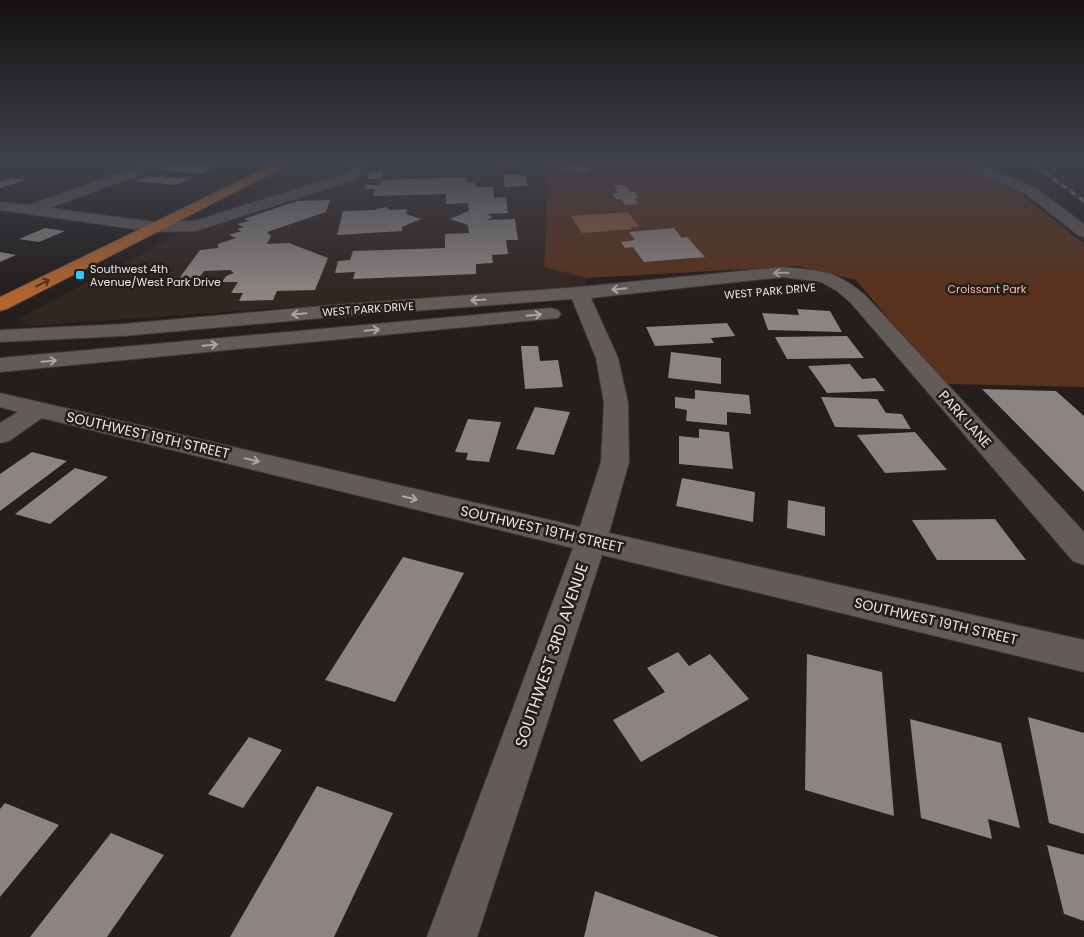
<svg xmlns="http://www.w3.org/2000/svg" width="1084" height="937" font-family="Poppins,sans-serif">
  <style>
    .built { fill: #322621 }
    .green { fill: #5a311c }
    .water { fill: #925b3e }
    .building { fill: #8b8481 }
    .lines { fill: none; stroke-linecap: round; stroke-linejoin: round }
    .minor-casing { stroke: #3d3937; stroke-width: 2 }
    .major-casing { stroke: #3d3937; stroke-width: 2 }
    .minor { fill: #625b58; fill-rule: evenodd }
    .major { fill: #b1642e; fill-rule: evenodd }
    .rail-casing { stroke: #999492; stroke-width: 3 }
    .rail { stroke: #241e1c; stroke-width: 2; stroke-dasharray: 5.5; stroke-linecap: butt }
    .oneway { stroke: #aca7a4 }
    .oneway2 { stroke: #4e3321 }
    .poi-dot { fill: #29c8ff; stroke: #241e1c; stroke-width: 2 }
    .labels { text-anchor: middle; stroke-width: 5; stroke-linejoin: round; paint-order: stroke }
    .far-poi-label { font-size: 11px; fill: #e9e5e3; stroke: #241e1c; text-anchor: start }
    .far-park-label { font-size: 11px; fill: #feba98; stroke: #241e1c }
    .far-street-label { font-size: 11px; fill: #e9e5e3; stroke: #241e1c }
    .street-label { font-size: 14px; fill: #e9e5e3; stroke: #241e1c }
    .near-street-label { font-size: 16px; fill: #e9e5e3; stroke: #241e1c }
  </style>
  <rect width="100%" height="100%" fill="#241e1c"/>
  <path class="built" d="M315,162H549L545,267L587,278L586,286L30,326L18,319Z"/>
  <path class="green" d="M549,162H955L1012,187L1084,244V387L943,384L856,280L798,266L587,278L544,267Z"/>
  <path class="water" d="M628,212L639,226L630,227L632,229L582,233L571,216Z"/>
  <path class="building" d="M172,162L217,167L202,174L155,169Z
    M498,162H522L515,168L494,166Z
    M567,162H594L585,173L560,170Z
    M384,171L381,179H367L370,172Z
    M503,175H525L528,186L505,187Z
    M148,176L157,177L161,176L190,179L175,185L137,181Z
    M465,177L467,183H475L476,187H493L494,198L506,197L508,213L486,214L493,217L487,220L515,219L518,240H506L508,254L492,255L493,263L476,264V274L353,279L355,272L335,273L338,261L350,260L353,251L445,248V234L469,233L468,225L450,219L469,211L468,203L446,204V194L373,196L375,189H365L366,185H380L381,180Z
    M11,178L25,180L0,188V182Z
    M614,185H626L630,192H635L639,198H634L638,204L625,205L621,199H616L612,193H618Z
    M330,200L326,212L267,232L271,236L267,244L289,243L328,258L315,290L277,291L273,300L239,301L243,293H231L238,282H222L226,276L234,273L230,270L204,271L198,279L178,280L200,250L218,248V244L236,238L229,235L241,231L237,229L244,227L237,224L249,221L244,219L297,201Z
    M385,207L391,210L407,209L406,214L421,219L402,227V231L337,235L343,211L374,210Z
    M45,228L65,231L39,242L19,239Z
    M674,228L682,238L687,237L705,257L644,262L633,247L625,248L621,242L635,240L629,232Z
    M0,252L16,255L0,262Z
    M797,309L830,311L842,332L768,330L762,313L799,315Z
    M727,323L735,336L711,338L714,343L655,346L646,327Z
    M847,336L864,358L787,359L775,337Z
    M521,346H538L540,361L558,360L563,387L525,389Z
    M671,352L721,358V384L668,378Z
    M850,364L862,379L875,378L885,391L827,393L808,366Z
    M982,389L1056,391L1084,416V492Z
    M695,390L749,395L751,414L727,412V425L686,421L687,410L675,408V397L695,399Z
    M821,397L877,399L886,413L902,414L911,429L835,427Z
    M535,407L570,412L554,455L516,449Z
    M468,419L501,422L489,462L466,460L468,453L455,452Z
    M699,429L729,432L733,469L679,464V436L699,438Z
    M915,432L947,470L885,473L857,435Z
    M32,452L67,461L0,511V474Z
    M75,468L108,477L50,524L15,514Z
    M682,478L755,492L753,522L676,506Z
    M788,500L825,507V536L787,528Z
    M995,519L1026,560H937L912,520Z
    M403,557L464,573L395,702L325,680Z
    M678,652L689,666L710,654L749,699L641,762L613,720L665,692L647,668Z
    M807,654L882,672L894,816L805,790Z
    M1028,717L1084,733V834L1049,823Z
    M910,719L1001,743L1020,828L988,819L992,839L921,818Z
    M249,737L282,750L243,808L208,794Z
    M317,786L393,813L334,937H230Z
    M5,803L59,825L0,897V809Z
    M111,833L164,855L107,937H30Z
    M1047,845L1084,855V921L1064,914Z
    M595,891L719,937H584Z"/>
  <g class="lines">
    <g class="minor-casing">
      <path id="minor" d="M151,162H169L167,165L49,208L155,222L195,221L346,173L351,162H363L357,179L196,231L155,232L0,210V202L29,205Z
        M957,162H974L1036,188L1084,224V237L1078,235L1026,194L959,165Z
        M783,267C821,271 834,269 865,295L1084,532V565L1073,561L851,303L837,291L821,282L783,277L591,298L618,358L628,403L629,462L609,533L1084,640V672L602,555L477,937H427L573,548L42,418L9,441L0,443V423L18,412L0,407V393L580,527L601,462L604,403L596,358L572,299L333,317L123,336L0,342V330L123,324L333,305L579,287Z
        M551,308L558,310L561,314L558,318L0,372V358Z"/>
    </g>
    <g class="major-casing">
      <path id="major" d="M278,162H294L7,309L0,311V297Z"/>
    </g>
    <use href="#minor" class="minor"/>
    <use href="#major" class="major"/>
    <g class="rail-casing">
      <path id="rail" d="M1031,162L1084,201"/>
    </g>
    <use href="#rail" class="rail"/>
  </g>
  <defs><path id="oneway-shaft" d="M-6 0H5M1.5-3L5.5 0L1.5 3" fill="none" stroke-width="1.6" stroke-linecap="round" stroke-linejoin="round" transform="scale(1.25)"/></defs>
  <g class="oneway">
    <use href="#oneway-shaft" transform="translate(781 273) rotate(179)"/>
    <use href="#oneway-shaft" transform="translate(619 289) rotate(174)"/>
    <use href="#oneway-shaft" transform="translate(478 300) rotate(176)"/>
    <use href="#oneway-shaft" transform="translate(299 314) rotate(175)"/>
    <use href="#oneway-shaft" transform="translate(534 315) rotate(-5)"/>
    <use href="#oneway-shaft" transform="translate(372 330) rotate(-5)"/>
    <use href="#oneway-shaft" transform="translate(210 345) rotate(-5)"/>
    <use href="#oneway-shaft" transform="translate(49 361) rotate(-5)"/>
    <use href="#oneway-shaft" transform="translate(252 460) rotate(13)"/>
    <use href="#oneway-shaft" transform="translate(410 498) rotate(13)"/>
  </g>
  <use class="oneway2" href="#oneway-shaft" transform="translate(43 283) rotate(-27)"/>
  <linearGradient id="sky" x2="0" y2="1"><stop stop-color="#14100f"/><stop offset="0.55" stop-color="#3f414b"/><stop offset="1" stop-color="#3f414b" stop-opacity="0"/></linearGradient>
  <rect width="1084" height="293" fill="url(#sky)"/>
  <rect class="poi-dot" x="75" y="270" width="10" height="10" rx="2.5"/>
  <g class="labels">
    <g class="far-poi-label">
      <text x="90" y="273">Southwest 4th<tspan x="90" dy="13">Avenue/West Park Drive</tspan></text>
    </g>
    <g class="far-park-label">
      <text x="987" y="293">Croissant Park</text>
    </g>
    <g class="far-street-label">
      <text transform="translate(770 291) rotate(-5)" y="4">WEST PARK DRIVE</text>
      <text transform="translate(368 309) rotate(-4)" y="4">WEST PARK DRIVE</text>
    </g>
    <g class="street-label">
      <text transform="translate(965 419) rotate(48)" y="5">PARK LANE</text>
      <text transform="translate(148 435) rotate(13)" y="5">SOUTHWEST 19TH STREET</text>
      <text transform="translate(542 529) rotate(13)" y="5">SOUTHWEST 19TH STREET</text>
      <text transform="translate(936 621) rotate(13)" y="5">SOUTHWEST 19TH STREET</text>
    </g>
    <g class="near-street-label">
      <text transform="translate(551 655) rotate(-71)" y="6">SOUTHWEST 3RD AVENUE</text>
    </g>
  </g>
</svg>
